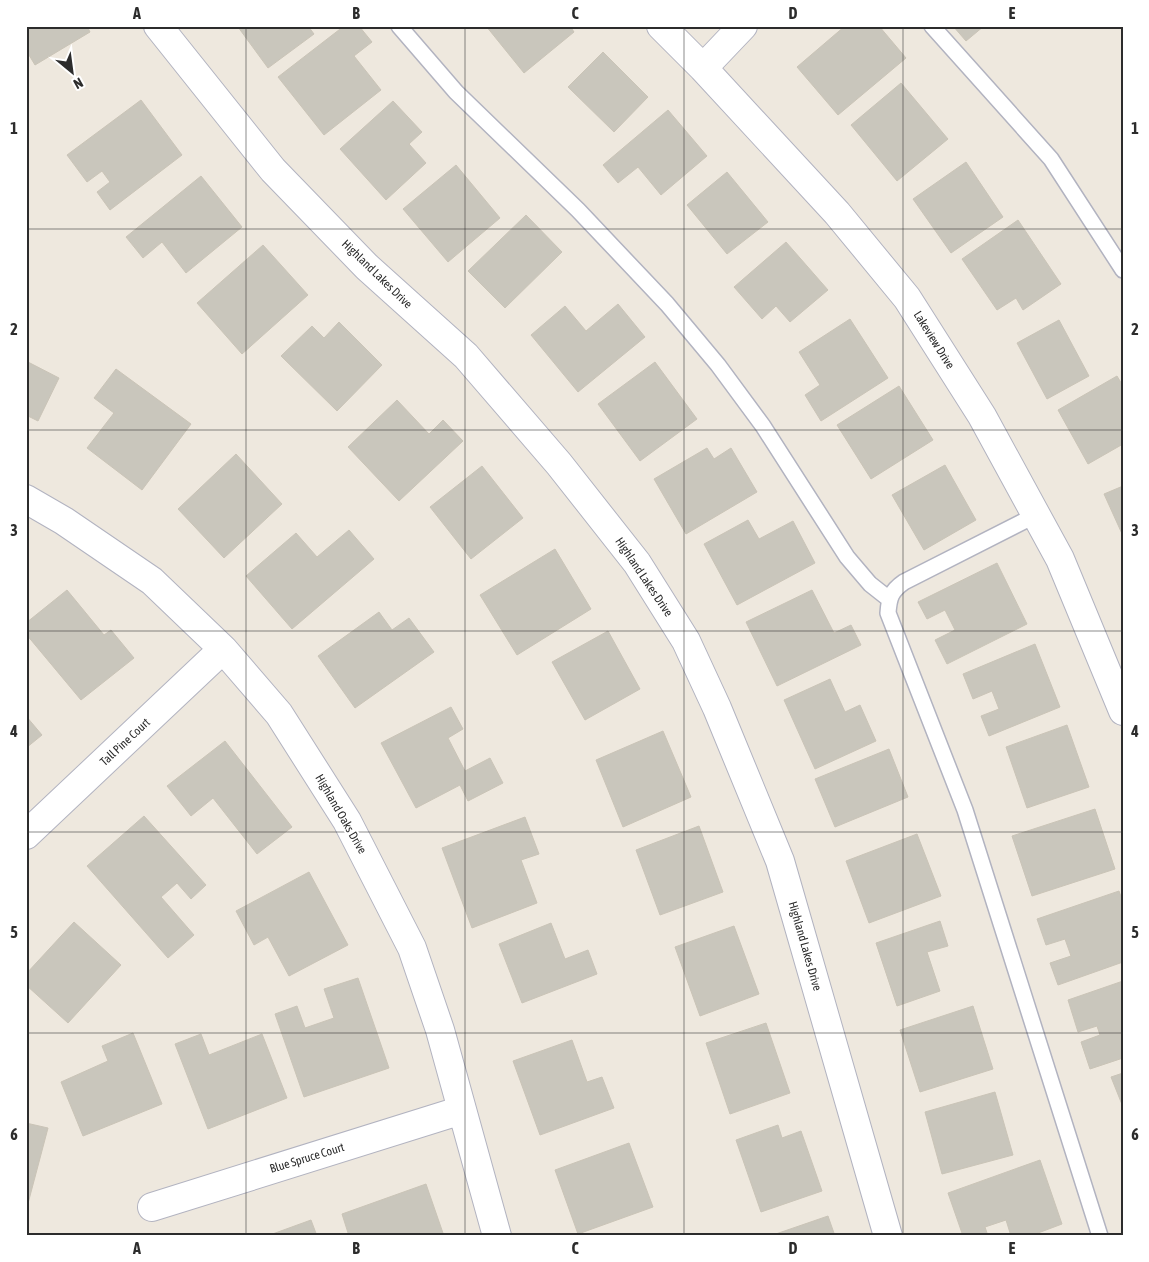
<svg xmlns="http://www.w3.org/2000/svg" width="1149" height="1262" font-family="'Asap Condensed',sans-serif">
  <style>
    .building { fill: #c9c6bc; stroke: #cac4b7 }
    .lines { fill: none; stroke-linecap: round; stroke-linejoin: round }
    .lane-casing { stroke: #b2b3c0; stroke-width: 18 }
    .street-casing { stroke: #b2b3c0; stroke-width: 30 }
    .lane { stroke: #fff; stroke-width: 15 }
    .street { stroke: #fff; stroke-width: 28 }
    .grid { fill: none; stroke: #2c2c2c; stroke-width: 1; stroke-opacity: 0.55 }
    .labels { text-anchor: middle; stroke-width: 4; stroke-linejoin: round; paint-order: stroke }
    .street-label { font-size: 12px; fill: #2c2c2c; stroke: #fff }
    .neatline { fill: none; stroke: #2c2c2c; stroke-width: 2 }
    .grid-label { font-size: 16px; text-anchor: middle; font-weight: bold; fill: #2c2c2c }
  </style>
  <rect width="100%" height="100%" fill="#eee8de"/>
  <path class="building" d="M26,26H87L90,32L35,65L26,50Z
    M239,26H308L314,34L268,68L238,27Z
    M344,26H359L372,42L354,56L381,90L324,135L278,77Z
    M486,26H570L574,32L524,73Z
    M845,26H879L906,58L838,115L797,67Z
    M953,26H984L966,41Z
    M603,52L648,97L614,132L568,87Z
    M901,83L948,139L897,181L851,125Z
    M141,100L182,155L110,210L97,192L110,182L102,171L87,182L67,155Z
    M393,101L422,132L409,144L426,163L386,200L340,149Z
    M668,110L707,156L661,195L638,167L618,183L603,165Z
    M966,162L1003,217L951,253L913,199Z
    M456,165L500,218L448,262L403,209Z
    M727,172L768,222L727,254L687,205Z
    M201,176L242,227L186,273L162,242L143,258L126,237Z
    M526,215L562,252L505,308L468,271Z
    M1018,220L1061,284L1023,310L1016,298L997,310L962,259Z
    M786,242L828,290L790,322L776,306L762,319L734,287Z
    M263,245L308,295L242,354L197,303Z
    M618,304L645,337L578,392L531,335L565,306L586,331Z
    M850,319L888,378L821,421L805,395L820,385L799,352Z
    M1059,320L1089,376L1047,399L1017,343Z
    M339,322L382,365L337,411L281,356L312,326L324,338Z
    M26,361L59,378L38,421L26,415Z
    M655,362L697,419L640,461L598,404Z
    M116,369L191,424L142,490L87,448L114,413L94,398Z
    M1117,376L1123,386V444L1088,464L1058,410Z
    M899,386L933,440L871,479L837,425Z
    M397,400L429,434L443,420L463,441L399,501L348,447Z
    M707,448L714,459L731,448L757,492L686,534L654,479Z
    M236,454L282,504L224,558L178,509Z
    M945,465L976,520L924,550L892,495Z
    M482,466L523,518L471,559L430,507Z
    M1123,486V536L1104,494Z
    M748,520L759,539L793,521L815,563L737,605L704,544Z
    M349,530L374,559L292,629L246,576L296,533L317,557Z
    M555,549L591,609L517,655L480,595Z
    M997,563L1027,624L947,664L935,640L955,630L945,610L927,619L918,602Z
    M67,590L104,635L111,630L134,658L81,700L26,634V623Z
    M812,590L834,633L851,625L861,645L777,686L746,622Z
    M379,612L392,630L409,618L434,652L355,708L318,656Z
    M608,631L640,689L585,720L552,662Z
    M1035,644L1060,707L989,736L981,716L999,709L992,691L973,699L963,674Z
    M830,679L845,712L860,705L876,741L815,769L784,700Z
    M451,707L463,729L448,738L465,771L490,758L503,783L468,801L460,785L416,808L381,743Z
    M26,716L42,735L26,748Z
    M1067,725L1089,787L1027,808L1006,747Z
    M663,731L691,797L623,827L596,760Z
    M225,741L292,827L257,854L213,798L191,816L167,786Z
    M889,749L908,797L835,827L815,779Z
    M1095,809L1115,869L1032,896L1012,836Z
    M144,816L206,885L191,899L177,883L161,897L194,935L168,958L87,866Z
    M525,817L539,854L521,860L537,903L472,928L442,848Z
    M699,826L723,892L660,915L636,850Z
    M917,834L941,896L869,923L846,861Z
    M309,872L348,945L289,976L268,937L254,945L236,911Z
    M1119,891L1123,902V962L1058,985L1050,963L1071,956L1065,939L1046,945L1037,919Z
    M940,921L948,946L927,952L940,991L897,1006L876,943Z
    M74,922L121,965L68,1023L26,985V974Z
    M551,923L565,959L588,950L597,974L522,1003L499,944Z
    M734,926L759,994L700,1016L675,947Z
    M358,978L389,1068L304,1097L275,1014L297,1006L305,1028L334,1018L324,989Z
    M1123,981V1058L1090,1069L1081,1042L1100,1035L1097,1026L1078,1032L1068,1000Z
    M973,1006L993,1069L920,1092L900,1030Z
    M766,1023L790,1093L730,1114L706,1043Z
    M133,1033L162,1104L83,1136L61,1082L108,1061L102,1046Z
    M201,1034L209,1055L262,1034L287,1098L208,1129L175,1044Z
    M572,1040L587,1082L602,1077L614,1108L540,1135L513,1061Z
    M1123,1073V1107L1111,1077Z
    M995,1092L1013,1155L942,1174L925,1112Z
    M26,1123L48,1128L26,1211Z
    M778,1125L782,1138L801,1131L822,1191L761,1212L736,1140Z
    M629,1143L653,1207L578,1234L555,1170Z
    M1040,1160L1062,1224L1030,1236H1011L1006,1220L985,1227L988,1236H963L948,1193Z
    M426,1184L444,1236H349L342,1214Z
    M828,1216L835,1236H770Z
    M311,1220L317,1236H267Z"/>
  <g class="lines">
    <g class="lane-casing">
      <path id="lane" d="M399,26L456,92L578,210L667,304L718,365L763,426L847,557L870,584L889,599
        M932,26L1051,159L1123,270
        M1036,515L904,582C891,591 889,598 888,613L965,810L1100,1236"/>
    </g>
    <g class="street-casing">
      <path id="street" d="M158,26L273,170L367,267L466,356L559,464L637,563L686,641L717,708L780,861L888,1236
        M661,26L703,68L837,213L907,298L982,416L1060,559L1123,711
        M703,68L743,26
        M26,499L64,521L152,581L223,649L279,714L347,821L412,948L440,1030L497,1236
        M26,835L223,649
        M152,1207L462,1110"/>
    </g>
    <use href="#lane" class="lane"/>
    <use href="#street" class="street"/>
  </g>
  <path class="grid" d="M246,26V1236M465,26V1236M684,26V1236M903,26V1236M26,229H1123M26,430H1123M26,631H1123M26,832H1123M26,1033H1123"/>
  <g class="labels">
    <g class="street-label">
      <text transform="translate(377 274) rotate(44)" y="4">Highland Lakes Drive</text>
      <text transform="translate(934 340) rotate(58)" y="4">Lakeview Drive</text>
      <text transform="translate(644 577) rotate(56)" y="4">Highland Lakes Drive</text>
      <text transform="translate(125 742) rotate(-43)" y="4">Tall Pine Court</text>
      <text transform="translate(341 814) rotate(60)" y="4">Highland Oaks Drive</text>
      <text transform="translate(805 946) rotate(74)" y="4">Highland Lakes Drive</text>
      <text transform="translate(307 1158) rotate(-17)" y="4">Blue Spruce Court</text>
    </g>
  </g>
  <rect width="1149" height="1262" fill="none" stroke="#ffffff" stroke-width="55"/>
  <g transform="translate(72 72) rotate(151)" stroke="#ffffff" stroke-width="4" paint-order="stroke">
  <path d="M0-4L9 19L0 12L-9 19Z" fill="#2c2c2c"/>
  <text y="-8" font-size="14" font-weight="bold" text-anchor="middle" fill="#2c2c2c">N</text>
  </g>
  <rect x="28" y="28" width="1094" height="1206" class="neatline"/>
  <g class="grid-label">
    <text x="137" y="19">A</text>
    <text x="356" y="19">B</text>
    <text x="575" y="19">C</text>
    <text x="793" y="19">D</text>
    <text x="1012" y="19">E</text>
    <text x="14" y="134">1</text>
    <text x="1135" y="134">1</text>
    <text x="14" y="335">2</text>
    <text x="1135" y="335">2</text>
    <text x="14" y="536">3</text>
    <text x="1135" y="536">3</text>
    <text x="14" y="737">4</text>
    <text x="1135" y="737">4</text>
    <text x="14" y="938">5</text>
    <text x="1135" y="938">5</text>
    <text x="14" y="1140">6</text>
    <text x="1135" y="1140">6</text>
    <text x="137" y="1254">A</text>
    <text x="356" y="1254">B</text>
    <text x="575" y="1254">C</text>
    <text x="793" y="1254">D</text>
    <text x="1012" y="1254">E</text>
  </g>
</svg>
